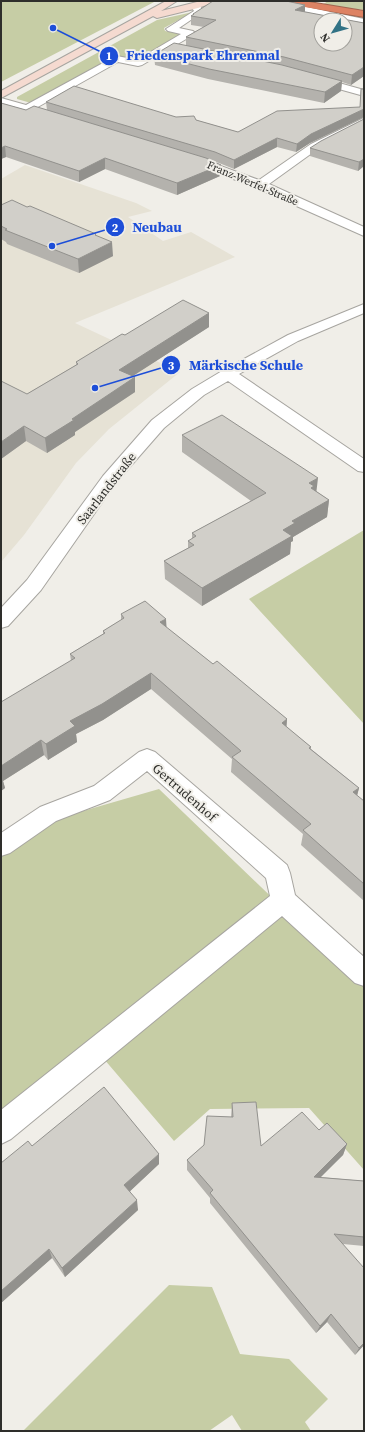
<svg xmlns="http://www.w3.org/2000/svg" width="365" height="1432" font-family="'Source Serif 4',serif">
  <style>
    .built { fill: #e6e2d5 }
    .green { fill: #c6cda5 }
    .lines { fill: none; stroke-linecap: round; stroke-linejoin: round }
    .street-casing { stroke: #a7a5a0; stroke-width: 2 }
    .secondary-casing { stroke: #a7a5a0; stroke-width: 2 }
    .highway-casing { stroke: #a0654f; stroke-width: 2 }
    .street { fill: #fff; fill-rule: evenodd }
    .secondary { fill: #f5dad0; fill-rule: evenodd }
    .highway { fill: #dd8263; fill-rule: evenodd }
    .wall { fill: #b4b2ad }
    .shaded-wall { fill: #92918d }
    .building { fill: #d1cfc9; stroke: #92918d; fill-rule: evenodd }
    .labels { text-anchor: middle; stroke-width: 4; stroke-linejoin: round; paint-order: stroke }
    .far-street-label { font-size: 11px; fill: #2e2e2b; stroke: #f0eee8 }
    .street-label { font-size: 13px; fill: #2e2e2b; stroke: #f0eee8 }
    .leader { fill: none; stroke: #1d4ed8; stroke-width: 1.5 }
    .callout-dot { fill: #1d4ed8; stroke: #f0eee8; stroke-width: 1.5 }
    .mark-label { font-size: 12px; text-anchor: middle; font-weight: bold; fill: #fff }
    .callout-label { font-size: 14px; text-anchor: middle; font-weight: bold; fill: #1d4ed8; stroke: #f0eee8; stroke-width: 4; stroke-linejoin: round; paint-order: stroke }
  </style>
  <rect width="100%" height="100%" fill="#f0eee8"/>
  <path class="built" d="M25,165L136,203L152,211L128,217L163,241L191,232L235,257L75,323L180,372L109,429L76,463L24,535L1,562V179Z"/>
  <path class="green" d="M1,1H156L1,82Z
    M328,1H364V10L322,5Z
    M193,12L164,28L165,31L177,33L179,35L141,58L131,59L113,57L31,103L17,99V97L157,20Z
    M364,530V724L249,599Z
    M159,789L364,986V1170L309,1108L210,1109L174,1141L92,1045L1,1119V853L45,822Z
    M169,1285L212,1287L240,1354L289,1359L328,1399L305,1422L311,1431H242L232,1415L209,1431H23Z"/>
  <g class="lines">
    <g class="street-casing">
      <path id="street" d="M261,1H278L364,19V25L265,4Z
        M195,3L198,4L204,11L179,28L193,31L195,33L193,35L142,65L138,66L118,62L36,108L61,115L62,117L61,119H53L1,104V98L26,105L114,57L117,56L137,60L181,34L168,31L166,29L194,11L191,6Z
        M314,76L364,90V96L310,81L309,79Z
        M364,118V125L319,148L269,184L364,227V236L256,188L188,161L186,159L188,157H196L259,180L311,144Z
        M364,304V313L298,341L239,374L364,459V472L358,471L228,381L204,395L164,428L115,484L41,590L8,626L1,628V608L27,580L103,476L152,420L192,389L222,371L288,335Z
        M147,749L155,752L287,865L290,873L295,895L364,957V986L355,983L282,916L11,1139L1,1144V1110L270,896L266,878L147,771L110,800L56,821L10,853L1,856V833L40,807L94,786L139,752Z"/>
    </g>
    <g class="secondary-casing">
      <path id="secondary" d="M166,1H177L161,11L201,1H213L212,3L198,8L157,18L153,16L1,98V91Z"/>
    </g>
    <g class="highway-casing">
      <path id="highway" d="M283,1H303L364,11V17L287,4Z"/>
    </g>
    <use href="#street" class="street"/>
    <use href="#secondary" class="secondary"/>
    <use href="#highway" class="highway"/>
  </g>
  <path class="wall" d="M305,5V12L364,23V76L351,85L342,82L341,91L324,103L208,79L155,65L154,55L186,45V37L204,27L191,25V16L193,15V14Z
    M361,89H364V117L310,143L296,152L277,147L234,169L214,161L60,114L220,176L177,195L105,169L79,182L6,157L1,159V103L26,110H47L46,102L176,117L196,120L238,132L360,107Z
    M364,119V166L358,171L310,156V148Z
    M1,205L96,235L113,256L79,273L7,244L6,242L1,239Z
    M209,313V327L132,376L135,392L75,432V435L47,453L26,441L1,459L27,394L76,365V362L125,335Z
    M182,435L316,491L329,500L327,517L293,537V541L291,542L290,554L202,606L165,579L164,561L188,548V541L192,539V533L251,501L182,452Z
    M121,614L166,619V628L213,664L287,719L286,727L311,747V749L359,788L357,796L364,801V901L301,845L303,834L231,772L232,759L151,689L103,720L76,734L77,742L48,760L44,755L3,781L5,788L1,791V702L71,661L70,654L103,634V631L121,620Z
    M232,1103L261,1146L319,1130L347,1144L343,1155L320,1177L364,1181V1246L343,1244L364,1345L355,1355L327,1322L316,1333L210,1203V1198L187,1170V1160L204,1145L231,1117Z
    M32,1146L159,1164L130,1191L138,1210L65,1277L52,1258L1,1303V1163Z"/>
  <path class="shaded-wall" d="M305,5V14L295,10Z
    M364,67V76L351,85L352,75Z
    M342,81L341,91L324,103L325,92Z
    M364,109V117L310,143L296,152L297,144L311,134Z
    M277,138V147L234,169V160Z
    M5,146L6,157L1,159V148Z
    M105,158V169L79,182V171Z
    M364,159V166L358,171L359,162Z
    M221,165L220,176L177,195V183Z
    M112,242L113,256L79,273L78,259Z
    M209,313V327L119,385V370Z
    M135,377V392L75,432V435L47,453L45,438L72,419Z
    M24,426L26,441L1,459V442Z
    M318,478L316,495L313,497L309,483Z
    M329,500L327,517L293,537V541L291,542L290,554L202,606V588L283,530L292,521Z
    M166,619L167,634L160,622Z
    M151,673V689L103,720L76,734L77,742L48,760L46,744L70,721Z
    M287,719L286,734L282,723Z
    M41,740L44,755L3,781L5,788L1,791V766Z
    M359,788L355,803L353,792Z
    M347,1144L343,1155L311,1187L314,1177Z
    M159,1154V1164L126,1195L124,1185Z
    M137,1200L138,1210L65,1277L62,1268Z
    M49,1249L52,1258L1,1303V1291Z
    M331,1314L327,1322L316,1333L320,1326Z
    M364,1343V1345L355,1355L359,1348Z"/>
  <path class="building" d="M213,1H286L305,5L295,10L364,23V67L352,75L284,57L186,37L216,20L191,16L194,14H193ZM321,20H345V44H321Z
    M174,43L282,65L342,81L325,92L209,69L154,55Z
    M74,86L176,117L194,116L196,120L238,132L277,111L360,107L361,89H364V109L311,134L297,144L277,138L234,160L215,152L46,102Z
    M1,103L26,110L34,106L206,158L221,165L177,183L105,158L79,171L5,146L1,148Z
    M364,119V159L359,162L310,148L321,141Z
    M12,200L27,207L30,206L96,234L95,235L112,242L78,259L5,230L7,229L1,226V205Z
    M183,300L209,313L119,370L135,377L72,419L74,420L45,438L24,426L1,442V381L27,394L78,364L76,362L122,334L125,335Z
    M222,415L318,478L309,483L314,486L311,488L329,500L292,521L295,523L283,530L292,536L202,588L164,561L194,545L188,541L196,536L192,533L266,493L182,435Z
    M145,601L166,619L160,622L213,664L217,661L287,719L282,723L311,747L309,748L359,788L353,792L364,801V884L303,830L311,824L232,757L241,751L151,673L102,704L70,721L75,726L46,744L41,740L1,766V702L75,658L70,654L105,633L103,631L124,618L121,614Z
    M104,1087L159,1154L124,1185L137,1200L62,1268L49,1249L1,1291V1163L28,1141L32,1146Z
    M256,1102L261,1146L302,1112L319,1130L327,1123L347,1144L314,1177L364,1181V1237L334,1234L364,1268V1343L359,1348L331,1314L320,1326L210,1193L213,1190L187,1160L204,1145L207,1116L233,1117L232,1103Z"/>
  <g class="labels">
    <g class="far-street-label">
      <text transform="translate(253 183) rotate(23)" y="4">Franz-Werfel-Straße</text>
    </g>
    <g class="street-label">
      <text transform="translate(106 488) rotate(-52)" y="5">Saarlandstraße</text>
      <text transform="translate(185 792) rotate(41)" y="5">Gertrudenhof</text>
    </g>
  </g>
  <path class="leader" d="M53 28L109 56M52 246L115 227M95 388L171 365"/>
  <g class="callout-dot">
    <circle cx="53" cy="28" r="4"/>
    <circle cx="52" cy="246" r="4"/>
    <circle cx="95" cy="388" r="4"/>
    <circle cx="109" cy="56" r="10"/>
    <circle cx="115" cy="227" r="10"/>
    <circle cx="171" cy="365" r="10"/>
  </g>
  <g class="mark-label">
    <text x="109" y="60">1</text>
    <text x="115" y="232">2</text>
    <text x="171" y="370">3</text>
  </g>
  <g class="callout-label">
    <text x="203" y="60">Friedenspark Ehrenmal</text>
    <text x="157" y="232">Neubau</text>
    <text x="246" y="370">Märkische Schule</text>
  </g>
  <rect width="365" height="1432" fill="none" stroke="#2e2e2b" stroke-width="4"/>
  <g transform="translate(333 32) rotate(233)"><circle r="19" fill="#f0eee8" stroke="#a2a19c"/>
  <path d="M0-3L7 15L0 10L-7 15Z" fill="#317285"/>
  <text y="-6" font-size="11" font-weight="bold" text-anchor="middle" fill="#2e2e2b">N</text>
  </g>
</svg>
